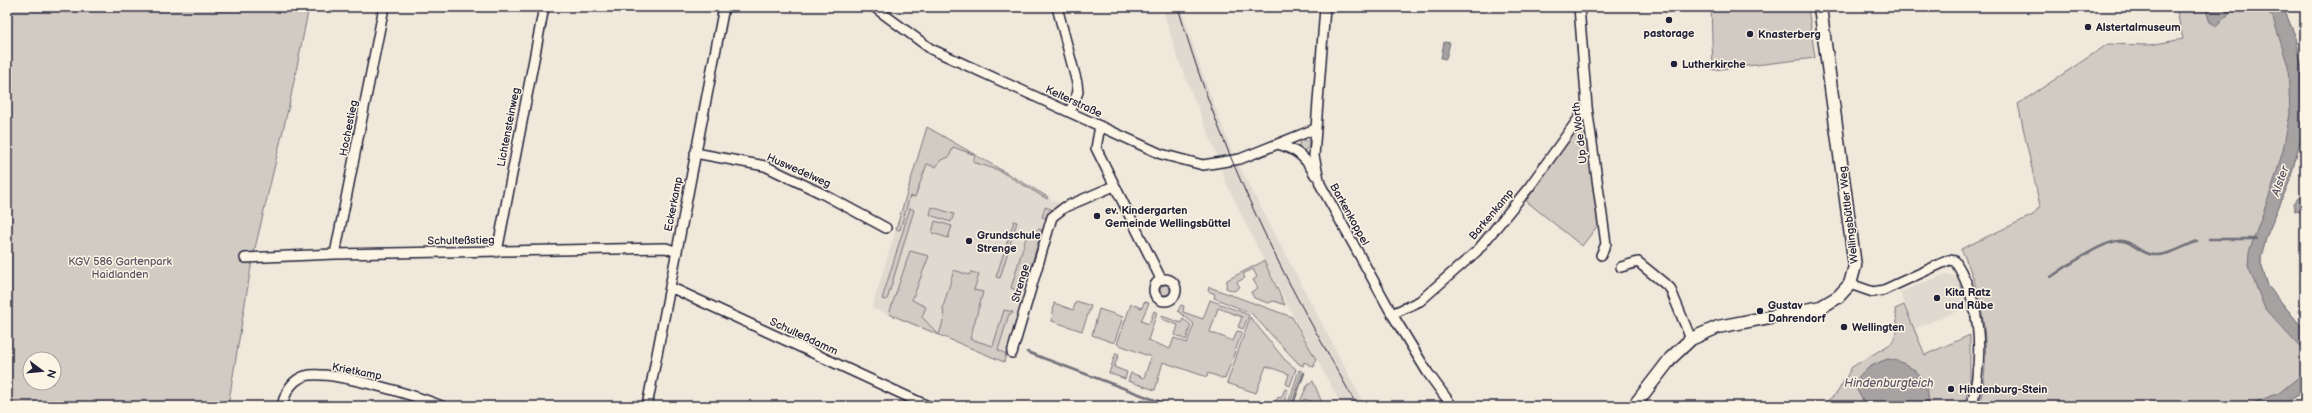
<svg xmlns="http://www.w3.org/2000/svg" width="2312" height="413" font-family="'Balsamiq Sans',sans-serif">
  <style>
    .built { fill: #e0d9cf }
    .green { fill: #d1cbc3; stroke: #7a767f; fill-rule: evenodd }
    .water { fill: #a6a2a2; stroke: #716f79 }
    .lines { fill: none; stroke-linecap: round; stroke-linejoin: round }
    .stream { stroke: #716f79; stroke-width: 2.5 }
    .street-casing { stroke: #22223b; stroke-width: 12 }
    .secondary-casing { stroke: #22223b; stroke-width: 15 }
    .street { stroke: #fcf5e5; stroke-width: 9 }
    .secondary { stroke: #fcf5e5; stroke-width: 12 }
    .tram { stroke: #22223b; stroke-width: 1 }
    .poi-dot { fill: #22223b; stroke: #fcf5e5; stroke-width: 1.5 }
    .labels { text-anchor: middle; stroke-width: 3; stroke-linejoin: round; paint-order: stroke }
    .poi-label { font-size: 11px; font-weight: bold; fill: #22223b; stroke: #fcf5e5; text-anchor: start }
    .street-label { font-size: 11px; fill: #22223b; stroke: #fcf5e5 }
    .park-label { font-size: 11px; fill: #575564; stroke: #fcf5e5 }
    .water-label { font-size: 12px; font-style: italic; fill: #575564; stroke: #fcf5e5 }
  </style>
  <rect width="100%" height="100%" fill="#efe8db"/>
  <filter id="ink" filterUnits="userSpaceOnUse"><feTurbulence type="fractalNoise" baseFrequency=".025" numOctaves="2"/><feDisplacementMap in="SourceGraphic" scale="8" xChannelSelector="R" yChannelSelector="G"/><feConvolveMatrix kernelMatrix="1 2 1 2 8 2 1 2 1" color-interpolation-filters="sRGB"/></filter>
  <g filter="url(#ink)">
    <path class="built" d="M1162,7H1181L1199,64L1232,152L1365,406H1342L1264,261L1226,183L1215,150L1178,59Z
      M927,127L1065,207L1052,217L1012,353L1006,354L1004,362L872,308Z
      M1943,275H1952L1967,284L1973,304L1914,329L1900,292Z"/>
    <path class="green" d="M7,7H309L290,101L252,261L228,406H25L7,399ZM30,359H54V383H30Z
      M1711,7H1808L1815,58L1713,70Z
      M2176,7H2205L2210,22L2227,16L2231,7H2283L2296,38L2301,65L2303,129L2290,180L2267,235L2261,256V264L2268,286L2305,331V391L2280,406H1979C1992,355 1985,296 1961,249L2033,215L2040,206L2018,104L2108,44L2150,45L2183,39Z
      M1579,124L1586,127L1598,225L1582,246L1526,201Z
      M927,127L1048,197L1047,199L998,170L973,162L975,155L953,147L949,157L941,160L936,167L927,164L915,197L910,196L900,230L896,229Z
      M1299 145a5 5 0 1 1 10 0a5 5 0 1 1-10 0Z
      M932,207L954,214L951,222L930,215Z
      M1045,207L1053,210L1045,218L1042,217Z
      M910,208L914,210L887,300L882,299Z
      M935,221L952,226L948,238L932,233Z
      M1014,221L1017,222L1000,278L996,277Z
      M1038,229L1042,230L1029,273L1023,281L1019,291L1011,288L1027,234L1035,237Z
      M910,251L929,256L912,300L926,307L922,317L939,335L944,318L943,307L954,270L969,275L971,272L979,274L974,290L983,292L970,339L993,346L1004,310L1013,312L1012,314H1009L998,350L1006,354L1004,362L889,314Z
      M1264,261L1285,305L1274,301L1268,303L1254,298L1251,292L1258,288L1253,280L1257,277L1253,269L1243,274L1245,278L1237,282L1240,287L1234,291L1226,288L1227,280Z
      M1160 290a5 5 0 1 1 10 0a5 5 0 1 1-10 0Z
      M1209,287L1292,317L1316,359L1314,367L1304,362L1303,366L1299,364L1251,313L1214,298L1215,294L1208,291Z
      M1210,300L1249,315L1243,329L1238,327L1242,317L1218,308L1210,332L1233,341L1237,331L1242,332L1225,379L1208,373L1207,377L1163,362L1155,390L1128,381L1131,373L1144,378L1151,357L1117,344L1131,304L1142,308L1144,302L1149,303L1141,321L1149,324L1154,311L1157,312L1148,340L1170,349L1174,338L1187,343L1194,324L1178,311L1181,305L1184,306L1183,312L1203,319Z
      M1076,301L1091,306L1082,331L1052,321L1054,303L1073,310Z
      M1904,305L1925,355L1970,335V382L1964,406H1928L1929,400L1888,359C1871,365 1862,370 1856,387L1866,406H1821L1837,393L1852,367L1892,343L1898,328L1895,309Z
      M1099,309L1123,317L1114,343L1092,335Z
      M1162,316L1181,323L1183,319L1191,325L1186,340L1175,335L1178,325L1162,319Z
      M1250,317L1285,360L1296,369L1290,386L1286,384L1289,374L1266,366L1256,393L1227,383Z
      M1116,353L1119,354L1114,367L1127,372L1125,379L1109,373Z
      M1299,370L1302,371L1289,406H1287Z
      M1313,381L1323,405L1304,399L1302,406H1298L1307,386Z
      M1285,389L1288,390L1283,406H1274L1278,397L1281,398Z"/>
    <path class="water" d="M2205,7H2231V8L2229,13L2217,26L2210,22Z
      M2263,7H2283L2296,38L2301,65L2303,129L2290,180L2267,235L2261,256V264L2268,286L2305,331V353L2265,309L2248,266L2249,252L2272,188L2283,150L2290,114L2288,66L2273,18Z
      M1444,42L1450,43L1446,59L1441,58Z
      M2298,198L2305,199V213L2295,211L2293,204Z
      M2305,302V320L2298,312L2300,305Z
      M1888,359C1911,361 1932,382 1928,406H1866C1863,400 1857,392 1856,386C1856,371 1877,363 1888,359Z
      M2305,372V391L2280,406H2245L2279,393Z"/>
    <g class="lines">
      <path class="stream" d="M2209,239H2256
        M2051,277C2065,267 2102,242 2118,241C2132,239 2140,255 2154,255C2167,256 2185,246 2197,241
        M1027,352L1171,406
        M1292,406L1304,373"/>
      <g class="street-casing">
        <path id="street" d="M874,7L931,49L1161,154L1203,165L1240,159L1315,129
          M1057,7L1077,83L1078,92L1070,112
          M1325,7L1314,156L1320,184L1392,314L1428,373L1452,406
          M1579,7L1587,107L1606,244L1601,255
          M1100,126L1096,148L1161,279
          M1278,144C1297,150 1306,157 1315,175
          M695,153L765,166L823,194L886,228
          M497,252L544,7
          M335,254L384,7
          M245,258L335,254L666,248L677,252
          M1621,267L1638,262L1670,288L1691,339
          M1154 290a11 11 0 1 1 22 0a11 11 0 1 1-22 0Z
          M1850,284L1873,292L1884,290L1949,260L1955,261C1983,305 1983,356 1972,406
          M670,287L928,406
          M1392,314L1420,301L1477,251L1530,186L1587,107
          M1012,353L1052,217L1065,207L1114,186
          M282,406C285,393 292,380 305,376C330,369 416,396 442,406
          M647,406L724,7"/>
      </g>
      <g class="secondary-casing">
        <path id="secondary" d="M1634,406L1671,358L1691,339L1718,327L1821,307L1838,297L1850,284L1855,266L1820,7"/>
      </g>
      <use href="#street" class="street"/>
      <use href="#secondary" class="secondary"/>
      <path class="tram" d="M1178,7C1203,94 1238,181 1279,263C1303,311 1331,358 1357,406"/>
    </g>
  </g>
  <g class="poi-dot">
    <circle cx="1669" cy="20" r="4"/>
    <circle cx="2088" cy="27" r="4"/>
    <circle cx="1750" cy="34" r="4"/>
    <circle cx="1674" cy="64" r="4"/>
    <circle cx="1097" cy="216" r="4"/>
    <circle cx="969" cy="241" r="4"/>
    <circle cx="1937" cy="298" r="4"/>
    <circle cx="1760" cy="311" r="4"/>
    <circle cx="1844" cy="327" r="4"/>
    <circle cx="1951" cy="389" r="4"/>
  </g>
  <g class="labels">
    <g class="poi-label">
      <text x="2096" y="31">Alstertalmuseum</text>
      <text x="1669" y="37" text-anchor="middle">pastorage</text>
      <text x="1758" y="38">Knasterberg</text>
      <text x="1682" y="68">Lutherkirche</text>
      <text x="1105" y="214">ev. Kindergarten<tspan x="1105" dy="13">Gemeinde Wellingsbüttel</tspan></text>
      <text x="977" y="239">Grundschule<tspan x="977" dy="13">Strenge</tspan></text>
      <text x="1945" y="296">Kita Ratz<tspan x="1945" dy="13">und Rübe</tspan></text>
      <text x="1768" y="309">Gustav<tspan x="1768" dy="13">Dahrendorf</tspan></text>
      <text x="1852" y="331">Wellingten</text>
      <text x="1959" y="393">Hindenburg-Stein</text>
    </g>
    <g class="street-label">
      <text transform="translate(1074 101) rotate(25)" y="4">Kelterstraße</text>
      <text transform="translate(508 127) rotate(-79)" y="4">Lichtensteinweg</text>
      <text transform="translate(348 128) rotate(-79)" y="4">Hochestieg</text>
      <text transform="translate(1579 133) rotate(-97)" y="4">Up de Worth</text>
      <text transform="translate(799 170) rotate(24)" y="4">Huswedelweg</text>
      <text transform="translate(673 204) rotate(-79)" y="4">Eckerkamp</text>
      <text transform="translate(1350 214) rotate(61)" y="4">Barkenkoppel</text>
      <text transform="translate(1491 214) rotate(-50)" y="4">Barkenkamp</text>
      <text transform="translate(1848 215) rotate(-97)" y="4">Wellingsbüttler Weg</text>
      <text transform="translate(461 240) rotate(-1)" y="4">Schulteßstieg</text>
      <text transform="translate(1020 283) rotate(-74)" y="4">Strenge</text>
      <text transform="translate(804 336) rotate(25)" y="4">Schulteßdamm</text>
      <text transform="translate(357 371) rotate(11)" y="4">Krietkamp</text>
    </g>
    <g class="park-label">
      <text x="120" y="265">KGV 586 Gartenpark<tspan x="120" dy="13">Haidlanden</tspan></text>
    </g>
    <g class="water-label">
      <text transform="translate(2280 181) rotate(-71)" y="4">Alster</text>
      <text x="1889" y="387">Hindenburgteich</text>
    </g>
  </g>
  <rect width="2312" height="413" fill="none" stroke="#fcf5e5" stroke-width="24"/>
  <rect x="12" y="12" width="2288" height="389" fill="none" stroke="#22223b" stroke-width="1.5" filter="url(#ink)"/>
  <g transform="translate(42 371) rotate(106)"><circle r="19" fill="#fcf5e5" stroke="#a5a1a1"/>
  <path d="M0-3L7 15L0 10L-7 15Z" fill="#22223b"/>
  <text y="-6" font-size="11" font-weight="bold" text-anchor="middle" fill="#22223b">N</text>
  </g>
</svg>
